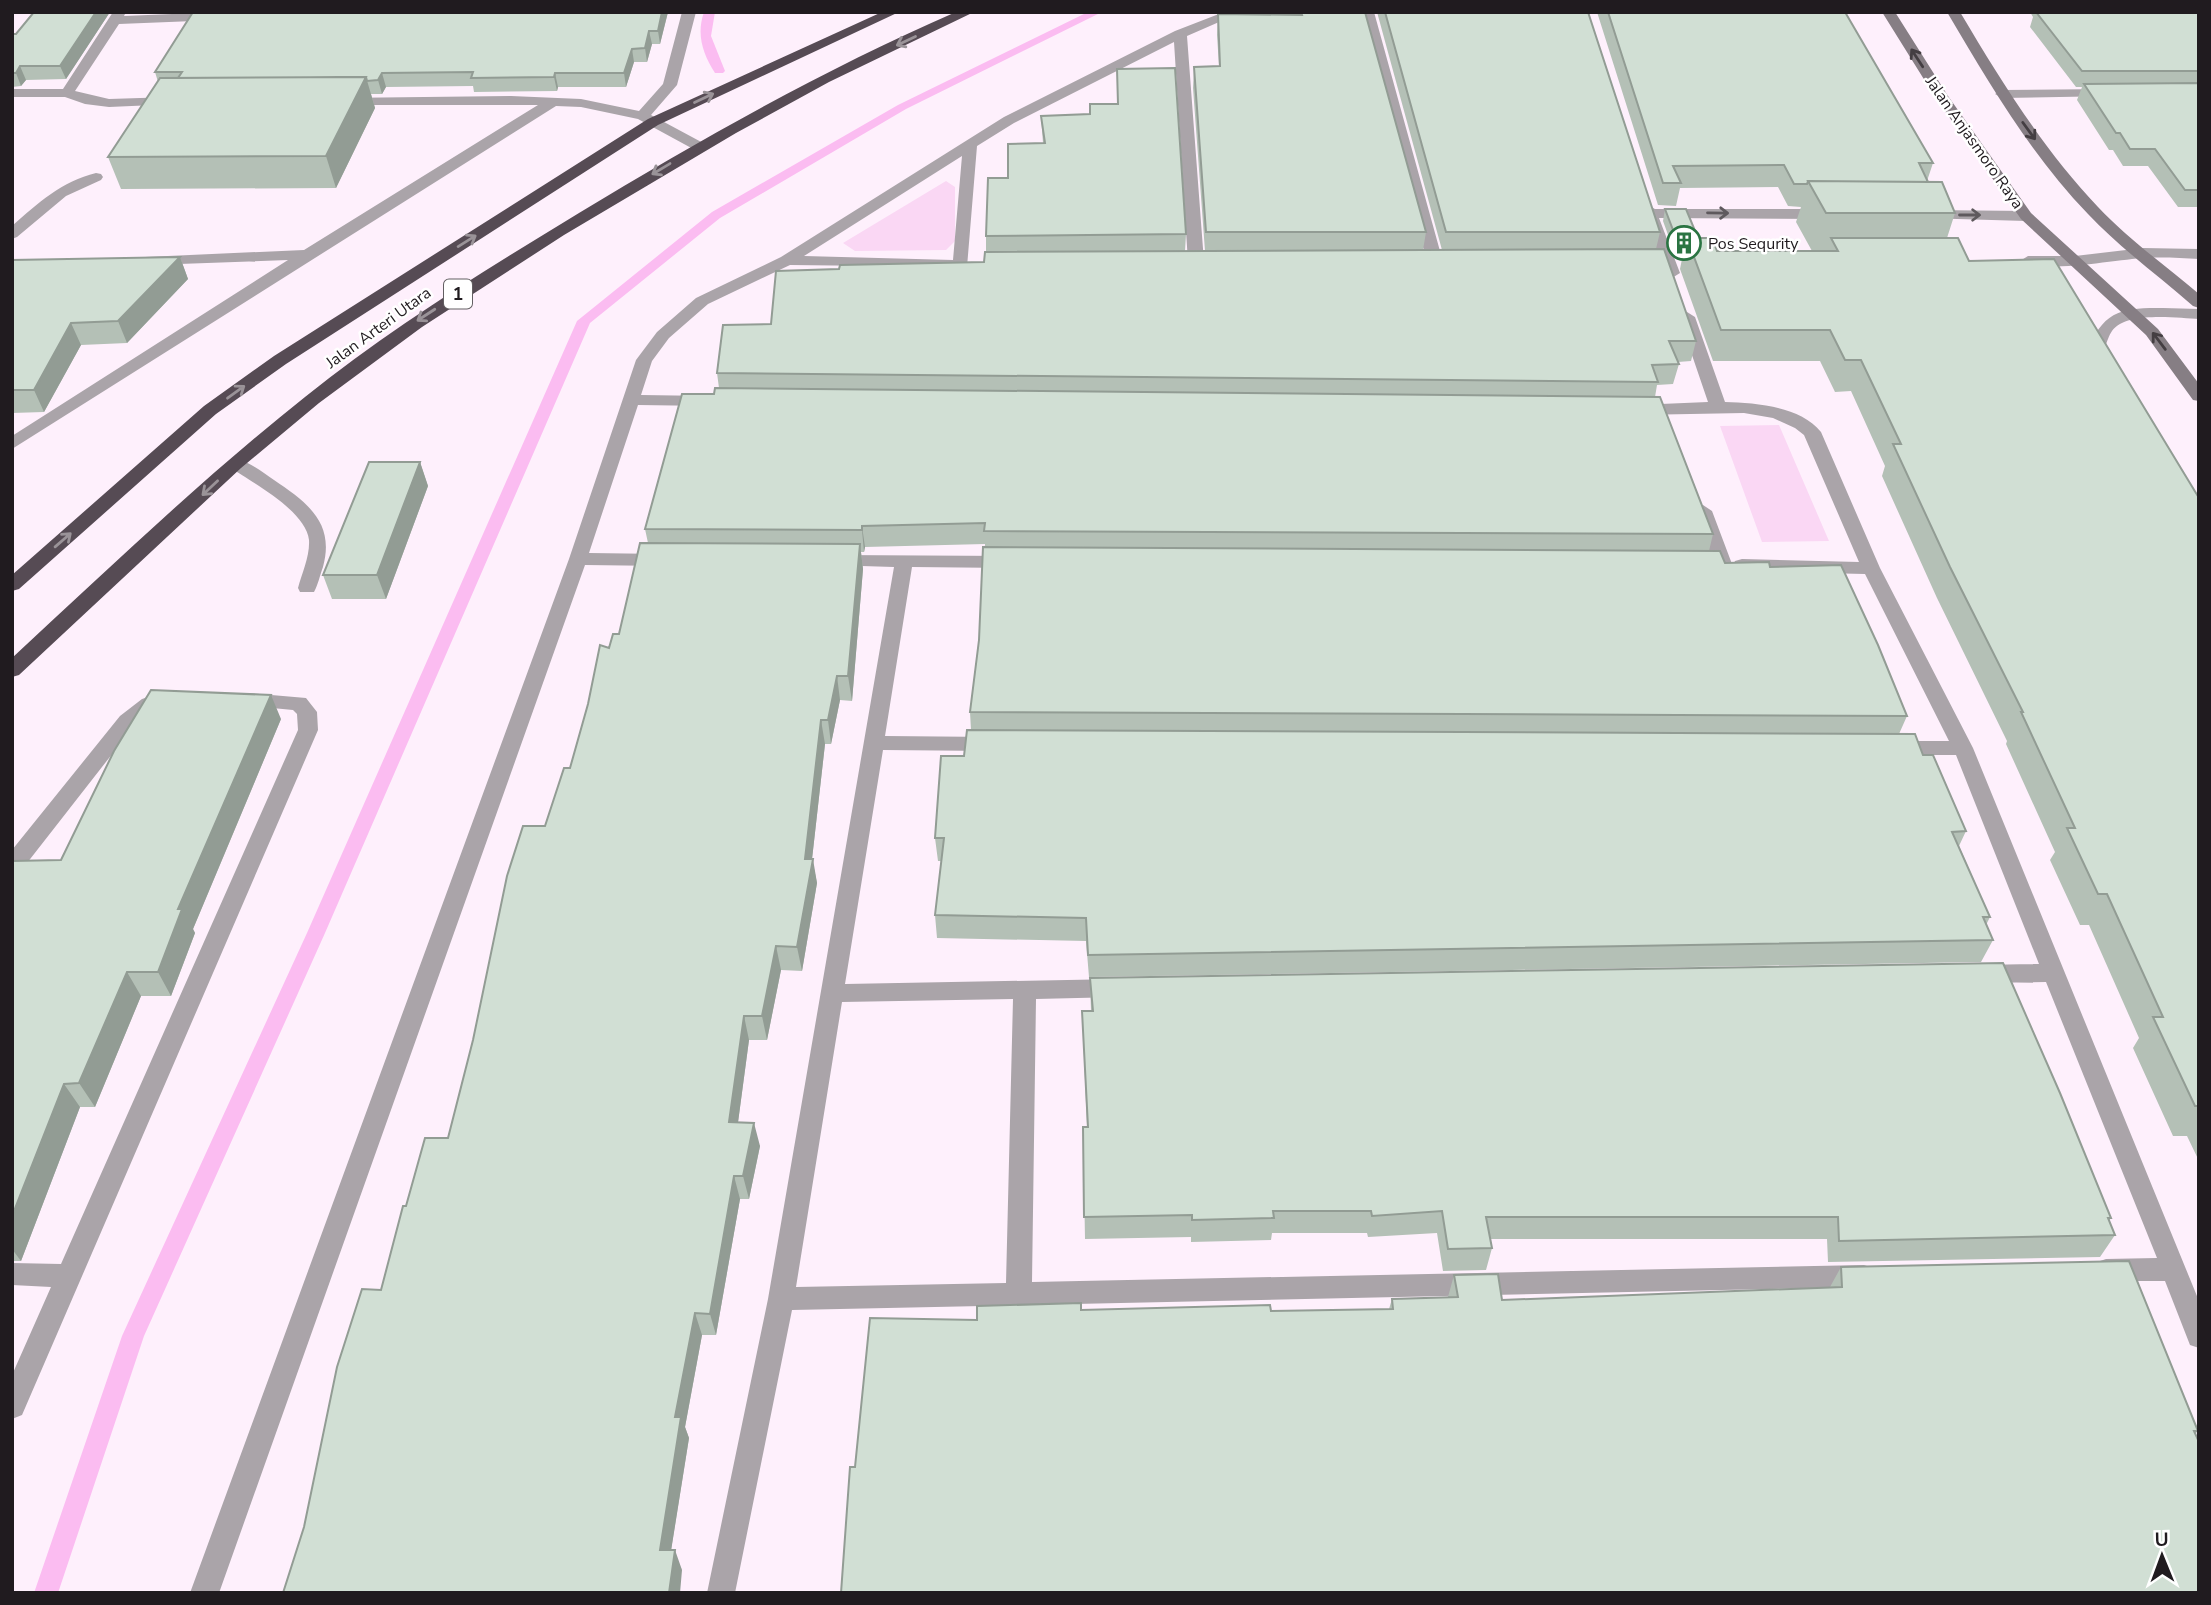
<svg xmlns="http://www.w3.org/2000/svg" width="2211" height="1605" font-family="'Nunito Sans',sans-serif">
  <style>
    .green { fill: #fad7f4 }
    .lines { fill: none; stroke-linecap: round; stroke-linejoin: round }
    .stream { fill: #fbbcf1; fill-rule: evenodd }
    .lane { fill: #aaa4a9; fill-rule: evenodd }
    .street { fill: #aaa4a9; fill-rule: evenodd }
    .secondary { fill: #867e84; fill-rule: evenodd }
    .highway { fill: #564b54; fill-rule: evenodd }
    .wall { fill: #b4c0b6 }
    .shaded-wall { fill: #929c94 }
    .building { fill: #d1dfd4; stroke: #929c94; stroke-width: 2 }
    .oneway { stroke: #9a9398 }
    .oneway2 { stroke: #443e42 }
    .oneway3 { stroke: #5e595d }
    .labels { text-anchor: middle; stroke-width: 5; stroke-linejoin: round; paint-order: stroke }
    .far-street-label { font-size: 16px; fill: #201b1f; stroke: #fff }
    .far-poi-label { font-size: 16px; fill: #201b1f; stroke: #fff; text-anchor: start }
    .shield { fill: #fff; stroke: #635f62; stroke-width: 2 }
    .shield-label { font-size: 18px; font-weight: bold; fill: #201b1f }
  </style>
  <rect width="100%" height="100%" fill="#fef0fc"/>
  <path class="green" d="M946,181L955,187V241L946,250L855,251L843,243Z
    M1779,425L1829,541L1762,542L1720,426Z"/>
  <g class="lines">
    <path class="stream" d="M704,12H715L711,36L725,71L723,73H715C703,54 696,35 704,12Z
      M1088,12H1102L906,109L720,218L590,323L325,933L144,1336L58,1593H34L122,1336L307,933L577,321L712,212L898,105Z"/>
    <path class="lane" d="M96,173L101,174L103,177L101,180L66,196L17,237L12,239V226C38,203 62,181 96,173Z
      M237,459C250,462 263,473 274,480C308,503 335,523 323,567C320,575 318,585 314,592H300L298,588C302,573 310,556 309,540C306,511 253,483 231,468L228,464L231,460Z"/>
    <path class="street" d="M113,12H126L124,16L220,12L226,16L219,20L119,24L75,91L109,99L172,97L179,101L177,104L109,107L85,104L65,97H12V89H63Z
      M682,12H696L677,85L651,115L705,144L707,147L705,150H695L638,119L581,107L556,106L12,449V436L288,260L151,265L145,263L143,260L145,257L304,250L538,105H344L337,101L339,98L511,96L581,99L639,111L663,84Z
      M1224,12H1242L1187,36L1204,262L1202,265H1190L1188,262L1174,42L1014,123L977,146L967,267L790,265L708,304L669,338L652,361L641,395L709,396L718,401L709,406L638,405L589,553L664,554L673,560L664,566L585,565L219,1593H190L569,559L636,360L657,332L696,298L781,257L1004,117L1175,31ZM962,156L953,260L804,256Z
      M1360,12H1374L1443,262L1441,265H1429L1427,262Z
      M2109,89L2114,90V96L2002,98L1995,94L2002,90Z
      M1649,206L1655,209H1826L1834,214L1826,219L1659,218L1680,273L1672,278L1664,273L1641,211Z
      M1928,210L2026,211L2034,216L2026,221L1923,218L1920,215Z
      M2143,248L2199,249V259C2181,258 2162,257 2144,258C2121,259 2035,275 2020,261L2028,256H2075Z
      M2163,308L2199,309V319C2177,318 2126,311 2112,331C2109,335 2107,342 2105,347L2113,362L2105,367L2099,366L2089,347C2105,309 2125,308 2163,308Z
      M1687,312L1695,317L1725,402C1756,403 1800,406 1821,432L1880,568L1973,748L2199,1301V1348L2190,1345L2165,1281H2106L2097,1278L2093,1270L2097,1262L2106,1259L2157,1258L2046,982L1980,983L1972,980L1969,974L1972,968L1980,965L2039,964L1956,755H1893L1886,753L1883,748L1886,743L1893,741H1949L1865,574L1742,571L1735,569L1733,565L1735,561L1742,559L1859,562L1804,435L1795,428L1773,418L1744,413L1637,415L1628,410L1637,405L1708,402L1679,317Z
      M1703,505L1712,511L1732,564L1730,568H1716L1714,564L1694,511Z
      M836,555L1010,556L1019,562L1010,568L912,567L885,736L993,737L1000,739L1003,744L1000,749L993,751L883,750L845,984L1119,979L1127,982L1130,988L1127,994L1119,997L1036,999L1032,1282L1864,1265L1873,1268L1877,1276L1873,1284L1864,1287L792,1310L735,1593H707L768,1299L894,567L829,565L827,561ZM1013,999L1006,1283L796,1287L842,1002Z
      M160,693L167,695L170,700C164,708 144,719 134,726L20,872L12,874V850L120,716L142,699Z
      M247,693L306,698L317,712L318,730L22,1415L12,1419V1375L51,1287L12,1285V1263L61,1264L298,730L297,714L293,710L240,705L237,700L240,695Z"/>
    <path class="secondary" d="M1882,12H1895L1948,96L2031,213L2158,329L2199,384V401L2193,400L2146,335L2021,219L1935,97Z
      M1947,12H1960C2001,81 2043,149 2098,207C2128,239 2166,266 2199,294V308L2193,306C2159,276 2120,248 2088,214C2031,155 1989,83 1947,12Z"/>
    <path class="highway" d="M882,12H899L658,125L286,364L216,414L19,589L12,591V575L204,406L274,356L648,119Z
      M956,12H974L829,82L736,133L564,235L422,327L319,403L241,468L19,675L12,677V658C108,569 203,478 305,397C391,328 485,270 579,213C701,139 825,69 956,12Z"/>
  </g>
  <path class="wall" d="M34,12H110L66,79L26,80L21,86L12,87V34H16Z
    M668,12L660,44H652L647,62H634L626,87H558L557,91L474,92L473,86L386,87L382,94H371L375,108L336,188L121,189L108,157L158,82L155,72Z
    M1295,12H1365L1426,232L1423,250H1442L1377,12H1588L1660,232L1656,249L1696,341L1691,361L1678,362L1679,364L1673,384L1657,385L1655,397L1713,534L1709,551L1725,563L1770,567L1907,716L1899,734L1923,755L1966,831L1959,846L1990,917L1986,925L1993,940L1981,962L1089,977L1086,941L937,938L935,915L942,861H938L935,838L964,756L971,730L970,712L979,640L985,544L865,547L864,552H861L863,569L852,701L840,700L831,744H825L812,859L817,883L802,971L781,970L767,1040H749L738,1122L760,1146L749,1199H740L716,1335H702L685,1427L689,1438L671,1550L682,1570L381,1290L406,1206L448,1138L545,826L570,768L609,648L619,634L648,543L645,529L714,394L719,388L717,373L771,324L839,269L984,262L986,252V236L1008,178L1043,143L1041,116L1090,114L1117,104V69L1186,234L1185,251H1205L1193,88L1194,67L1219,66L1217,35L1218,14L1296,15Z
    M1597,12H1845L1933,163L1927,181L1955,213L1947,238L2199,498V1161L2187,1136H2173L2133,1048L2139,1038L2089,925H2080L2050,860L2055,852L2006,744L2007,741L1937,598L1882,476L1885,466L1851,391L1835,392L1820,361H1713L1680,269L1683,254H1675L1663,221L1665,209L1698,238L1717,251H1812L1796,222L1801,207L1788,206L1778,187L1680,188L1676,206L1658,205Z
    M2030,12H2199V207H2178L2148,166H2123L2113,150H2109L2077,100L2082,87H2076L2030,27L2033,17Z
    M180,257L188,279L127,343L81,345L44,412L12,413V260Z
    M420,462L428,486L386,599H332L323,575Z
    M281,719L193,929L195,933L171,996H141L95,1107H80L21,1261H12V861L61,860Z
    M1090,978L2111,1218L2109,1221L2115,1235L2100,1257L1828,1262L1827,1239H1490L1492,1248L1486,1270L1443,1271L1437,1233L1368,1237L1367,1233H1272L1271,1240L1191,1242V1237L1085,1239L1083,1127H1087L1082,1011H1091Z
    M1841,1267L2198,1431L2195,1434L855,1467L977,1320L1081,1310L1271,1311L1389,1309L1392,1299L1448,1297L1454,1275L1502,1300L1830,1287Z"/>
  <path class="shaded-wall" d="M96,12H110L66,79L60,66Z
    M662,12H668L660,44L658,31Z
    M649,31L652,44L647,62L645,48Z
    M632,49L634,62L626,87L624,73Z
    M20,66L26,80L21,86L16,73Z
    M382,73L386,87L382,94L378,80Z
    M555,73L558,87L557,91L554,77Z
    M366,77L375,108L336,188L326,156Z
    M180,257L188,279L127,343L118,321Z
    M71,323L81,345L44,412L34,390Z
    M420,462L428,486L386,599L377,575Z
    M862,526L865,547L864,552L862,530Z
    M860,544L863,569L852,701L848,676Z
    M837,676L840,700L831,744L828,720Z
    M271,695L281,719L193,929L195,933L171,996L158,972L178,909Z
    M821,720L825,744L810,877L813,859L817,883L802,971L797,947L805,859Z
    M776,946L781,970L767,1040L762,1016Z
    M127,972L141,996L95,1107L79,1083Z
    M744,1016L749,1040L735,1145L729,1122Z
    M64,1084L80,1107L21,1261L12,1249V1216Z
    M754,1123L760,1146L749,1199L743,1176Z
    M734,1176L740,1199L716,1335L710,1314Z
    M695,1313L702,1335L685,1427L689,1438L668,1570L660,1550L675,1417Z
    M675,1550L682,1570L680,1593H669Z"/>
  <path class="building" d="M34,12H96L60,66H20L16,73H12V34H16Z
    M193,12H662L658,31H649L645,48L632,49L624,73H555L554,77L471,78L473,72L382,73L378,80L367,81L366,77L178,78L182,72H155Z
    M1301,12H1365L1426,232H1206L1194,67L1220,66L1218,14L1302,15Z
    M1385,12H1588L1660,232H1446Z
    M1608,12H1845L1933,163H1919L1928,182L1808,181L1807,184H1794L1784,165L1673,166L1681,183H1663Z
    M2036,12H2199V71H2082Z
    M1175,68L1186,234L986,236L988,178H1008V144L1045,143L1041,116L1090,114V104H1118L1117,69Z
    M366,77L326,156L108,157L160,78Z
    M2199,83V190H2185L2155,149H2130L2120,133H2116L2084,84Z
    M1808,181L1942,182L1955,213H1826Z
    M1665,209H1686L1698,238H1687L1686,243H1678Z
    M1687,238H1712L1717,251H1838L1831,238H1958L1969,261L2054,259L2199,498V1106H2195L2153,1017H2163L2107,894H2098L2067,828H2075L2021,712H2023L1950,567L1893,444H1901L1861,360H1845L1830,330H1721Z
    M1664,249L1696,341H1669L1679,364L1652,365L1658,382L717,373L723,325L771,324L776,271L839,269L840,265L984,262L985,252Z
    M180,257L118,321L71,323L34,390H12V260Z
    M715,388L1660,397L1713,534L984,531L985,523L862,526V530L645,529L682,394H714Z
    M369,462H420L377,575H323Z
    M640,543L860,544L848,676H837L828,720H821L805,859H813L797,947L776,946L762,1016H744L729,1122L754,1123L743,1176H734L710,1314L695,1313L675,1417H681L660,1550H675L669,1593H283L304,1527L337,1367L362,1289L381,1290L403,1206H406L425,1138H448L473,1040L507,876L523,826H545L564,768H570L588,704L600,645L609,648L613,634H619Z
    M983,547L1720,551L1725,563L1769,562L1770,567L1841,565L1878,645L1907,716L970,712L979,640Z
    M151,690L271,695L178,909H182L158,972H127L79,1083L64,1084L12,1216V861L61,860L114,751Z
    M967,730L1915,734L1923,755H1933L1966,831L1952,832L1990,917H1983L1993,940L1088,955L1086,918L935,915L944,838H935L941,756H964Z
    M2003,963L2060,1093L2111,1218H2108L2115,1235L1839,1241L1838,1217H1486L1492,1248L1448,1249L1442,1211L1372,1216L1371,1211H1273L1274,1218L1192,1220V1215L1084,1217L1083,1127H1088L1082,1011H1093L1090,978Z
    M2129,1261L2198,1431H2194L2199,1442V1593H841L850,1467H855L870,1318L977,1320V1306L1081,1303V1310L1270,1305L1271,1311L1393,1309L1392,1299L1458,1297L1454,1275L1498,1274L1502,1300L1842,1287L1841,1267Z"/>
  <defs><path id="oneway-shaft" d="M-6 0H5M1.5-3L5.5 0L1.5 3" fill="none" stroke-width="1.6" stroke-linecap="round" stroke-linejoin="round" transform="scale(1.75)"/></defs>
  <g class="oneway">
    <use href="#oneway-shaft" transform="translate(906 41) rotate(155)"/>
    <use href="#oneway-shaft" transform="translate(704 98) rotate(-25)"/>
    <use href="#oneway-shaft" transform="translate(661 169) rotate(149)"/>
    <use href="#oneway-shaft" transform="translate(467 241) rotate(-32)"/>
    <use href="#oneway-shaft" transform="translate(426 315) rotate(147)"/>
    <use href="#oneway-shaft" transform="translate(236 392) rotate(-36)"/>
    <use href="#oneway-shaft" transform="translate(210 488) rotate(137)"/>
    <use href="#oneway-shaft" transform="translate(63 540) rotate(-41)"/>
  </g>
  <g class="oneway2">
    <use href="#oneway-shaft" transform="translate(1917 58) rotate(-123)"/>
    <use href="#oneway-shaft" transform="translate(2029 131) rotate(54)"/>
    <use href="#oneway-shaft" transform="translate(2159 341) rotate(-127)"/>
  </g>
  <g class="oneway3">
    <use href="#oneway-shaft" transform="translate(1718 213) rotate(1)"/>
    <use href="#oneway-shaft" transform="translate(1970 215)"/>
  </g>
  <defs>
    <g id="building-ring" transform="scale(1.75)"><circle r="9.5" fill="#fff" stroke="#2a7442" stroke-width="1.5"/><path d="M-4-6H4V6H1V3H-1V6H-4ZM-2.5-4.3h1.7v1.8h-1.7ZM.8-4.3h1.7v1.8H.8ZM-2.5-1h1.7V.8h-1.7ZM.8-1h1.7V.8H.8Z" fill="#2a7442"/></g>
  </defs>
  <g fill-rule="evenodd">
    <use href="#building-ring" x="1684" y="243"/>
  </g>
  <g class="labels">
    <g class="far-street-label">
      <text transform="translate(1975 142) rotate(55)" y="6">Jalan Anjasmoro Raya</text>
      <text transform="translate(378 327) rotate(-36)" y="6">Jalan Arteri Utara</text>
    </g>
    <g class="far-poi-label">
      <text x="1708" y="249">Pos Sequrity</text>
    </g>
    <rect class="shield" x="444" y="279.5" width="28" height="29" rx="5"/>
    <g class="shield-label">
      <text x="458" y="300">1</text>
    </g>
  </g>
  <rect width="2211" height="1605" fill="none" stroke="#201b1f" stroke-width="28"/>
  <g transform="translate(2162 1556) rotate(359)" stroke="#ffffff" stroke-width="5" paint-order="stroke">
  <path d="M0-5L12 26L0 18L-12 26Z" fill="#201b1f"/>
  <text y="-10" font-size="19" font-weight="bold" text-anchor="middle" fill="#201b1f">U</text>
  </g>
</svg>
